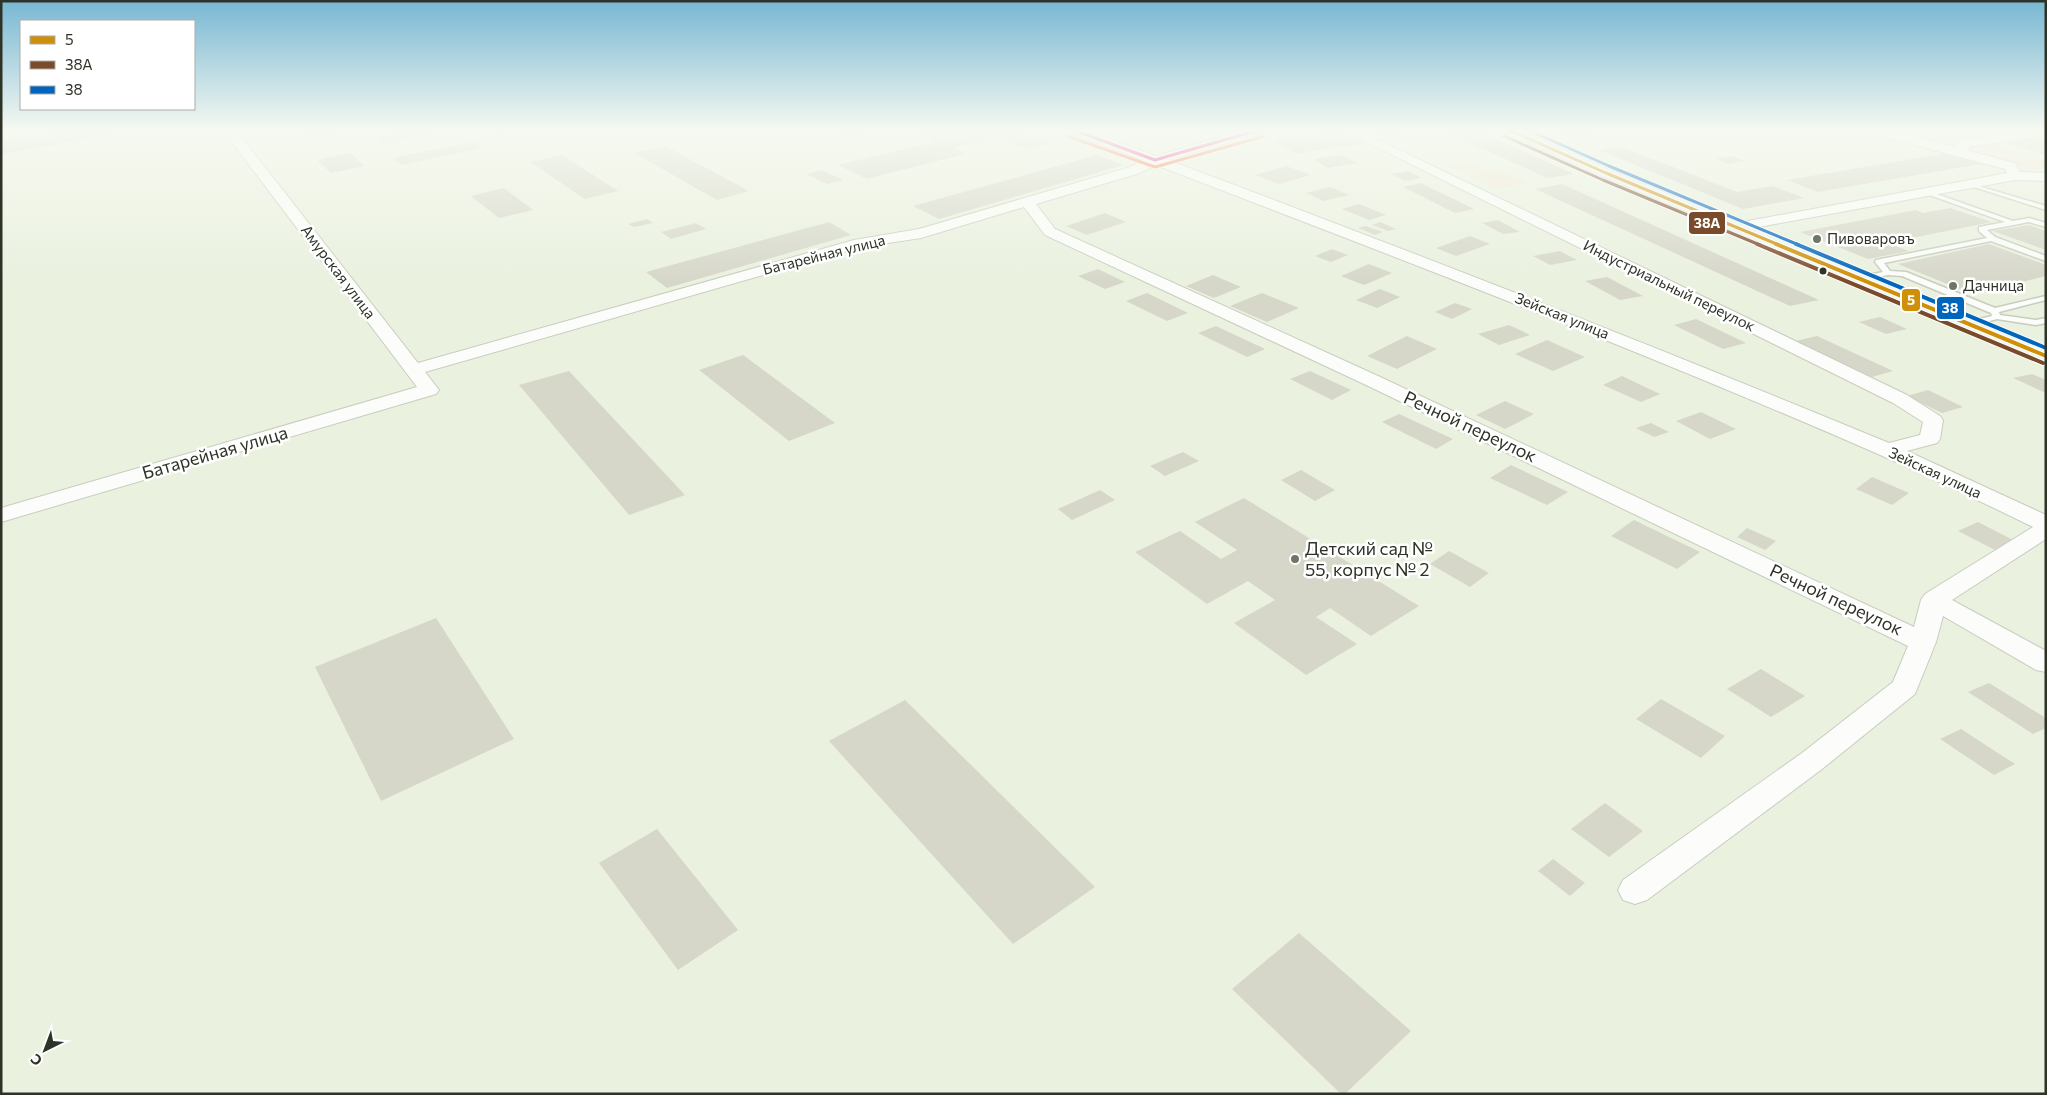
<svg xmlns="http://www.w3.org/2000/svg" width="2047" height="1095" font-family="Commissioner,sans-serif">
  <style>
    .green { fill: #f1e7d4 }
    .building { fill: #d6d7c9 }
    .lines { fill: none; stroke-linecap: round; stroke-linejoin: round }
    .service-casing { stroke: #c7cdbf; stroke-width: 3 }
    .minor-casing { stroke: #c7cdbf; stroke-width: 2 }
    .secondary-casing { stroke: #c7cdbf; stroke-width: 2 }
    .service { fill: #fcfdfa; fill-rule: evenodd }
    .minor { fill: #fcfdfa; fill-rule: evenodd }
    .secondary { fill: #f0f5f0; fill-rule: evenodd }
    .bus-1-far1-casing { stroke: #fff; stroke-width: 5 }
    .bus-1-casing { stroke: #fff; stroke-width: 6 }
    .bus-2-far1-casing { stroke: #fff; stroke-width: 5 }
    .bus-2-casing { stroke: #fff; stroke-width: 6 }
    .bus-3-far1-casing { stroke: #fff; stroke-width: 5 }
    .bus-3-casing { stroke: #fff; stroke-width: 6 }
    .bus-4-casing { stroke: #fff; stroke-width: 5 }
    .bus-5-casing { stroke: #fff; stroke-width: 5 }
    .bus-1-far1 { stroke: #cf8f08; stroke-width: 3 }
    .bus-1 { stroke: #cf8f08; stroke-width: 4 }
    .bus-2-far1 { stroke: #7a4b2a; stroke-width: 3 }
    .bus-2 { stroke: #7a4b2a; stroke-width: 4 }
    .bus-3-far1 { stroke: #0065bd; stroke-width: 3 }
    .bus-3 { stroke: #0065bd; stroke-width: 4 }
    .bus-4 { stroke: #e5007d; stroke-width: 3 }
    .bus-5 { stroke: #f26522; stroke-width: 3 }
    .poi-dot { fill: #707667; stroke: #fff; stroke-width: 2 }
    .bus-dot { fill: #2e3327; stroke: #fff; stroke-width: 2 }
    .labels { text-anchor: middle; stroke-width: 5; stroke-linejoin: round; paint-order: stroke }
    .far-poi-label { font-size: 15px; fill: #2e3327; stroke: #fff; text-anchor: start }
    .far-street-label { font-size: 15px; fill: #2e3327; stroke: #fff }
    .street-label { font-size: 18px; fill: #2e3327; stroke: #fff }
    .poi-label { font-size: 18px; fill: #2e3327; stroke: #fff; text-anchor: start }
    .line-badge { stroke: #fff; stroke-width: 2 }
    .badge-label { font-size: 14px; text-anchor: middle; font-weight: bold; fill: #fff }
  </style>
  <rect width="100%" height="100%" fill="#eaf1df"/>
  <path class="green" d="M1986,143L2031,156L2005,162L1977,152L1971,145Z
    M2036,158L2046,161V168L2034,170L2010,163Z
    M1469,161L1491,172L1500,171L1527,183L1495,188L1446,165Z"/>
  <path class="building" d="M74,129L140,130L1,154V141Z
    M296,129H328L335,135L309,140Z
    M420,129H446L449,131L382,144L374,138Z
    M491,129H529V130L501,136Z
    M826,129H881V130L846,138Z
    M946,129H975L994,137L953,148L965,154L867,179L838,165L935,142L918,135Z
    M978,129H1014L1052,143L1028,149Z
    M1368,129H1414L1420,132L1384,137Z
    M1440,129H1474L1574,174L1547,178Z
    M1550,129H1578L1593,135L1572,138Z
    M1339,131L1365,144L1334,147L1296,154L1272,140L1313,136L1310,135Z
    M2028,138L2046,143V155L2004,142Z
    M473,142L483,148L401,165L392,158Z
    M665,146L749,191L717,200L634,153Z
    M1622,147L1737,192L1773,186L1804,198L1743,209L1599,150Z
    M350,153L365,166L331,173L317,160Z
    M1947,153L1981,164L1818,192L1787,180Z
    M562,155L618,191L585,199L530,162Z
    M1097,155L1124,165L939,219L913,206Z
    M1341,155L1358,163L1328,168L1313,159Z
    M1733,156L1745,161L1728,164L1716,159Z
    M1286,166L1311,175L1279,184L1255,175Z
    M822,170L843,180L827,184L806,174Z
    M1408,171L1422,178L1405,181L1391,174Z
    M1421,183L1474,209L1455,213L1403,187Z
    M1562,184L1819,300L1790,306L1535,189Z
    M1330,187L1349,195L1324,201L1306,193Z
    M504,188L533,210L499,218L471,196Z
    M1359,204L1386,215L1369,220L1342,209Z
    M1950,208L1992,222L1887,243L1909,251L1868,259L1800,232L1916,210L1923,213Z
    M1105,213L1126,222L1087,235L1066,226Z
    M647,219L653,223L634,227L628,224Z
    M1498,220L1520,232L1503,234L1482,223Z
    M829,222L851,235L667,288L646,272Z
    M1380,222L1396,229L1388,231L1372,225Z
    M696,223L706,229L671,239L661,232Z
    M2029,225L2046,231V250L1993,231Z
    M1366,226L1383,232L1375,235L1358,228Z
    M1470,236L1490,244L1456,256L1436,248Z
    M1989,244L2046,265V276L1972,294L1898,264Z
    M1332,249L1348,255L1331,262L1315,256Z
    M1560,251L1577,260L1550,265L1533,256Z
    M1369,264L1392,273L1364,285L1341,276Z
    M1098,269L1125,282L1105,289L1078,276Z
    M1213,275L1241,287L1214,298L1186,286Z
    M1607,277L1643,296L1620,300L1585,281Z
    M1380,289L1400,297L1377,308L1356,300Z
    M1147,293L1188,313L1167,321L1126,301Z
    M1262,293L1299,308L1267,322L1230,306Z
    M1455,303L1472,309L1452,319L1435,312Z
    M1880,317L1907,329L1886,334L1859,322Z
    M1696,319L1746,343L1723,349L1674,325Z
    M1509,325L1530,335L1499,345L1478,334Z
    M1216,326L1265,349L1247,357L1198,333Z
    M1407,336L1437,349L1397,369L1367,356Z
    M1817,336L1893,371L1872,377L1796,341Z
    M1547,340L1585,357L1553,371L1515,354Z
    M743,355L835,423L789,441L699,370Z
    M569,371L685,495L629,515L519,385Z
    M1310,371L1351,390L1332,400L1290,379Z
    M2032,374L2046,380V393L2013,378Z
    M1622,376L1660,394L1641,402L1603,385Z
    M1928,390L1963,407L1942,413L1907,396Z
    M1505,401L1534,414L1505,429L1476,415Z
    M1701,412L1736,429L1710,439L1676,421Z
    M1399,414L1453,439L1436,449L1382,422Z
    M1651,423L1669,432L1654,437L1636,428Z
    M1183,452L1199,461L1165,476L1150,466Z
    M1511,465L1568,492L1547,505L1490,478Z
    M1301,470L1335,490L1315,501L1281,480Z
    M1872,477L1909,493L1892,505L1856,489Z
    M1100,490L1115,500L1072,520L1058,509Z
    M1244,498L1419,606L1371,636L1330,608L1316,617L1357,644L1306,675L1234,623L1275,600L1248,581L1207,604L1135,552L1180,531L1221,559L1237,550L1195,522Z
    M1634,520L1700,552L1677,569L1611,536Z
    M1978,522L2017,542L1997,551L1958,531Z
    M1747,528L1776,541L1765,550L1737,537Z
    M1449,551L1489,573L1470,587L1430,564Z
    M436,618L514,739L381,801L315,667Z
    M1761,669L1805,696L1771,717L1727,689Z
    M1989,683L2046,718V728L2033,734L1968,692Z
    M1661,699L1725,736L1701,758L1636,719Z
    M905,700L1095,887L1013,944L829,741Z
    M1961,729L2015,764L1994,775L1940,739Z
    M1605,803L1643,831L1609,857L1571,829Z
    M657,829L738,930L678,970L599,863Z
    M1553,859L1585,883L1570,896L1538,871Z
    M1299,933L1411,1031L1345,1094H1341L1232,989Z"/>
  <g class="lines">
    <g class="service-casing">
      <path id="service" d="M1697,129H1714L1711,131Z
        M1968,183L2046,206V210L1968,185Z
        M1924,191H1928L2013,221L2029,218L2046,223V227L2029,222L1987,230L1995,237L2046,256V261L1991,241L1884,263L1890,271L1906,272L1995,308L2046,296V300L1999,312L2000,315L2036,320L2046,318V323L2036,325L1997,319L1970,326H1967V322L1992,316L1991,313L1902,276L1888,275L1858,281V277L1883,272L1875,262L1876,260L1987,238L1979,231V227L2005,222L1924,193Z"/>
    </g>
    <g class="minor-casing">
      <path id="minor" d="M222,129H235L418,363L854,240L919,229L1130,167L1144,160L1066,132L1064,129H1082L1156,156L1249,129H1269L1267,132L1168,160C1410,251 1650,344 1889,443L1920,435L1923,422L1893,403L1340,129H1356L1907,395L1940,416L1943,420L1940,439L1937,443L1907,451L2046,515V539L1952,600L2046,651V672L2036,670L1943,616L1936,642L1915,694L1822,769L1647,900L1635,904L1623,900L1618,890L1623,880L1802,753L1893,682L1908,646L1364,384L1045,235L1024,207L921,238L861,247L425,372L439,390L436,394L1,522V508L417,387ZM1156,165C1398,258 1640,350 1878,454C1930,477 1982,502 2033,527L1925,594L1921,600L1914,627L1378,376L1055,229L1036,204L1140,173Z
        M1865,129H1885L1956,147L1958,141L1962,140L2033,129H2046L2045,135L1969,147V151L2015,163L2020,172L2046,173V181L2015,180L1737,231L1732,230L1730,227L1732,224L1737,223L2007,173L2005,169L1884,137L1867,132Z"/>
    </g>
    <g class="secondary-casing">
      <path id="secondary" d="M1500,129H1519L1611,170L2046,348V362L1601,176L1502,132Z"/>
    </g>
    <use href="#service" class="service"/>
    <use href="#minor" class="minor"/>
    <use href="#secondary" class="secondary"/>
    <g class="bus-1-far1-casing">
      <path id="bus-1-far1" d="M1507,129L1606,173L1779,245"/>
    </g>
    <g class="bus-1-casing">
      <path id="bus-1" d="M1776,244L2046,356"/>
    </g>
    <g class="bus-2-far1-casing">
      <path id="bus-2-far1" d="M1504,136L1603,180L1760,245"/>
    </g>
    <g class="bus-2-casing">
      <path id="bus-2" d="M1757,244L2043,363"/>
    </g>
    <g class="bus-3-far1-casing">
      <path id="bus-3-far1" d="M1526,129L1609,166L1799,245"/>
    </g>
    <g class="bus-3-casing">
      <path id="bus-3" d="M1796,244L2046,348"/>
    </g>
    <g class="bus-4-casing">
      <path id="bus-4" d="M1071,129L1155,160L1262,129"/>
    </g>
    <g class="bus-5-casing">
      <path id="bus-5" d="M1067,136L1155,167L1265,136"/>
    </g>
    <use href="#bus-1-far1" class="bus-1-far1"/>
    <use href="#bus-1" class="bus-1"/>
    <use href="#bus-2-far1" class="bus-2-far1"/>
    <use href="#bus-2" class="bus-2"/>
    <use href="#bus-3-far1" class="bus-3-far1"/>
    <use href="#bus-3" class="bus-3"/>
    <use href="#bus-4" class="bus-4"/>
    <use href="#bus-5" class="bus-5"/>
  </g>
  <linearGradient id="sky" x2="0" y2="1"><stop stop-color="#77b7d3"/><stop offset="0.46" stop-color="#f6f9f1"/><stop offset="1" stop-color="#f6f9f1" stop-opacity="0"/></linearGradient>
  <rect width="2047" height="283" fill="url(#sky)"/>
  <g class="poi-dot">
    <circle cx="1817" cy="239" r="5"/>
    <circle cx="1953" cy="286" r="5"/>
    <circle cx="1295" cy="559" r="5"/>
  </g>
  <circle class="bus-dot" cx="1823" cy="271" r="4.5"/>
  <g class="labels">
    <g class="far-poi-label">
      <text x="1827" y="244">Пивоваровъ</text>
      <text x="1963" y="291">Дачница</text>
    </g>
    <g class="far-street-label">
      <text transform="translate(824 255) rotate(-14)" y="5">Батарейная улица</text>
      <text transform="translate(338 272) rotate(53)" y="5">Амурская улица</text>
      <text transform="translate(1669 286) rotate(26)" y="5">Индустриальный переулок</text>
      <text transform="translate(1562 316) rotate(22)" y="5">Зейская улица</text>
      <text transform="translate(1935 473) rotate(25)" y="5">Зейская улица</text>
    </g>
    <g class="street-label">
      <text transform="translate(1470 427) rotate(25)" y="6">Речной переулок</text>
      <text transform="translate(215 453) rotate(-16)" y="6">Батарейная улица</text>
      <text transform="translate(1836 600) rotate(25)" y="6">Речной переулок</text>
    </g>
    <g class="poi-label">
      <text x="1305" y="555">Детский сад №<tspan x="1305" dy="21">55, корпус № 2</tspan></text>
    </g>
  </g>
  <g class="line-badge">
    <rect x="1688" y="211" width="38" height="24" rx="5" fill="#7a4b2a"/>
    <rect x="1901" y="288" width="20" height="24" rx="5" fill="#cf8f08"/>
    <rect x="1936" y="296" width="29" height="24" rx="5" fill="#0065bd"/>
  </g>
  <g class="badge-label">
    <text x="1707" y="228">38А</text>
    <text x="1911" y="305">5</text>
    <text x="1950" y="313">38</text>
  </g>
  <rect width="2047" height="1095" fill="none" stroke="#2e3327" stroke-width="5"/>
  <rect x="20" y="20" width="175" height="90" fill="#ffffff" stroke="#abada9"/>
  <rect x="30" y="36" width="25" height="8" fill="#cf8f08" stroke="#abada9"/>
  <text x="65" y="45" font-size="15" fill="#2e3327">5</text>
  <rect x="30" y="61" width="25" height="8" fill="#7a4b2a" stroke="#abada9"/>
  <text x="65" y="70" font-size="15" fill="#2e3327">38А</text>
  <rect x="30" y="86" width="25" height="8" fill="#0065bd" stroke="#abada9"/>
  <text x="65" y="95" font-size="15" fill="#2e3327">38</text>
  <g transform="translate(45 1050) rotate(222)" stroke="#ffffff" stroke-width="4" paint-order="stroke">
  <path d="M0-4L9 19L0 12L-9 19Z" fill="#2e3327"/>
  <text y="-8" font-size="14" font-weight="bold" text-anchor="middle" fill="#2e3327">С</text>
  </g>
</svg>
